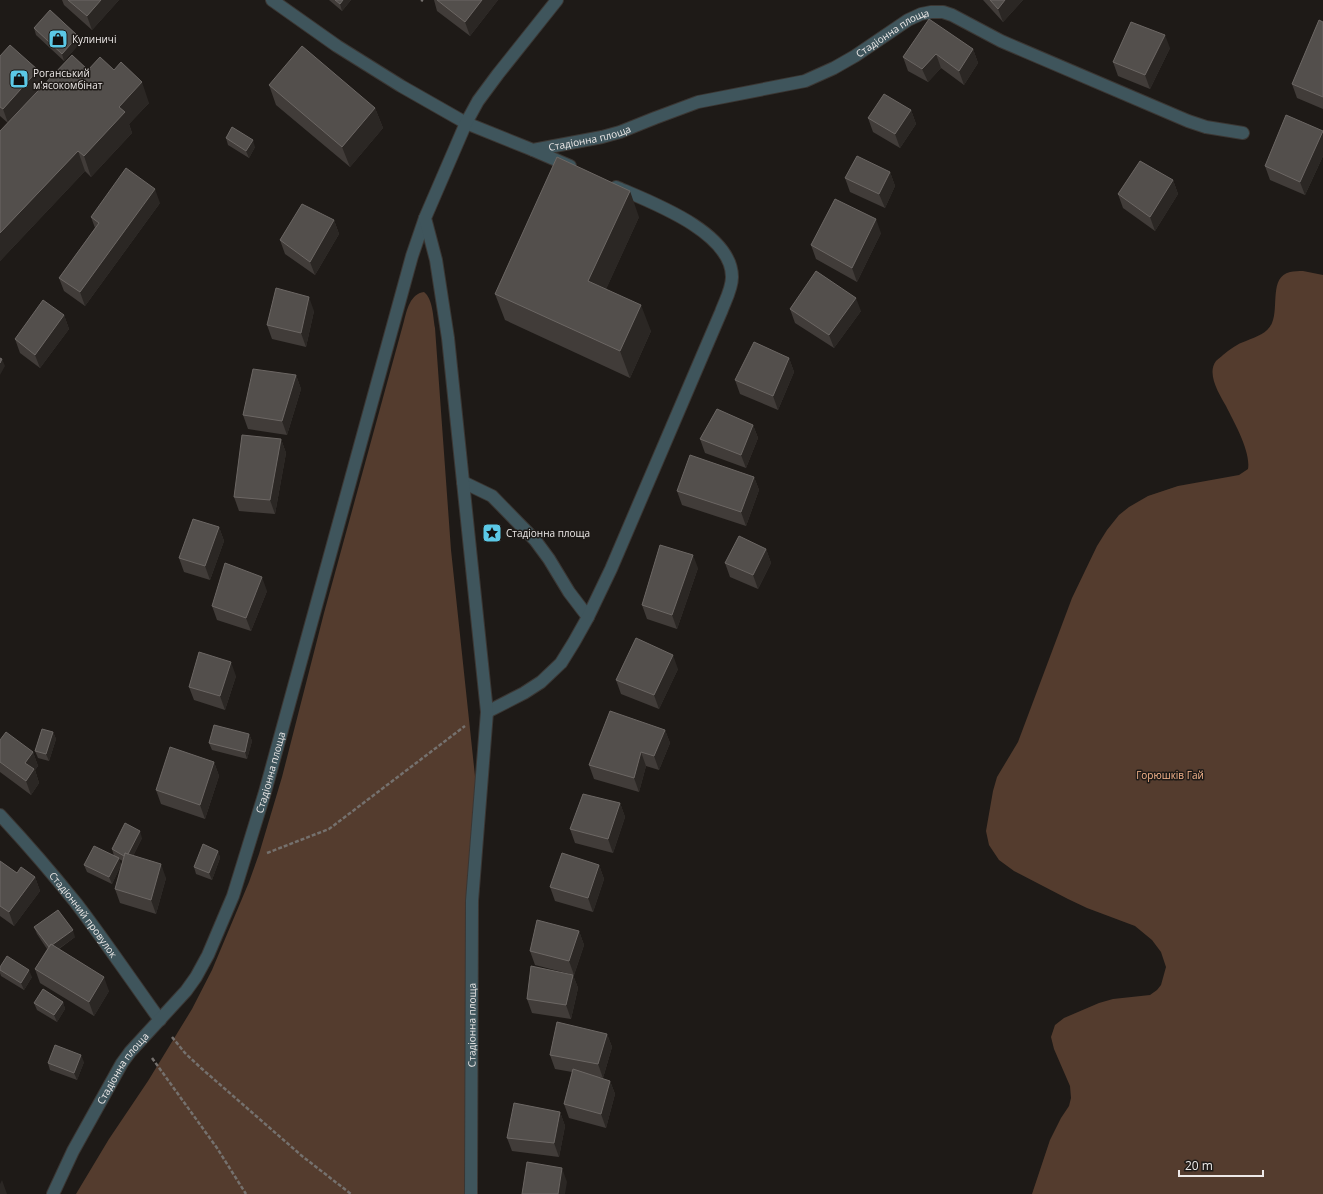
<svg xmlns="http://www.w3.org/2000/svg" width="1323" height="1194" font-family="'Open Sans',sans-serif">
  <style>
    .green { fill: #543c2e }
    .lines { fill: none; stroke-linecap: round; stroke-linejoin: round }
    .minor-casing { stroke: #3b3734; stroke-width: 14 }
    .path { stroke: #75716e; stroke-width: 2.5; stroke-dasharray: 4 2; stroke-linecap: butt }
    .minor { stroke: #3f555c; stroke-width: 12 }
    .wall { fill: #413c39; fill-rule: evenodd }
    .shaded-wall { fill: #2b2724 }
    .building { fill: #534f4c; stroke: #6c6764 }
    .labels { text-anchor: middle; stroke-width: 3; stroke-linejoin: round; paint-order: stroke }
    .street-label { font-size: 10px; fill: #ede9e8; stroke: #1e1a17 }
    .poi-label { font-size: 10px; fill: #ede9e8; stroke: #1e1a17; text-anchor: start }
    .park-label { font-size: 10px; fill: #f8b68d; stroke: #1e1a17 }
  </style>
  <rect width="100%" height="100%" fill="#1e1a17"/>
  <path class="green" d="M1303,271L1323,275V1194H1032L1050,1140L1061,1118L1069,1106L1071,1098L1070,1086L1054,1049L1051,1037L1055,1025L1064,1018L1099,1003L1113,999L1150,995L1157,990L1161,985L1166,967L1161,952L1152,940L1135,926L1087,908L1068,899L1014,871L999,860L989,845L986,831L993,791L997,777L1018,742L1072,598L1097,546L1107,530L1119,515L1129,507L1148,496L1178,486L1239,475L1248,469C1251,452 1234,422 1226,406C1220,395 1206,374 1216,361C1218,359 1221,357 1223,355C1230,349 1237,344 1246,341C1257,336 1267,334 1272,323C1279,307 1269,277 1290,272C1294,271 1299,271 1303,271Z
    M424,292C433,299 433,317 435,328L451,550L477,795L464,1194H76L109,1139L148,1081L192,1009L212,970L249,882L259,854L282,777L324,613L404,321C407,310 410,294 424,292Z"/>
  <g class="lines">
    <g class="minor-casing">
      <g id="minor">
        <path id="s1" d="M272,0L337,46L401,86L466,123L533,150L602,137L620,132L655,118L698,102L805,81L834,68L855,56L908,20L921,14L931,12H943L952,15L1001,41L1188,121L1206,127L1243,133"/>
        <path d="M533,150L570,166"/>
        <path d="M463,482L492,496L535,540L549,559L569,592L588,617"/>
        <path d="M487,712L524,693L541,682L561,663L574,642L588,617L611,569L721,312C725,301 732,289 732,277C732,232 651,202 616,187"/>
        <path id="s2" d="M0,815C26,843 52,873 76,903C105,941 132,981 160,1020"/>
        <path id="s3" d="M53,1194L73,1151L122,1063L130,1052L186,991L196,977L208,955L233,896L265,792L412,256L425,218"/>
        <path id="s4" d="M471,1194L472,901L487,712L448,338L436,260L425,218L466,123L478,101L498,74L557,0"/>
      </g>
    </g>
    <path class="path" d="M421,0L423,1
      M267,853L329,829L465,726
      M172,1037L185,1053L201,1068L302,1156L351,1194
      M152,1058L217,1148L246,1194"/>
    <use href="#minor" class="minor"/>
  </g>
  <path class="wall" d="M62,0H119L92,30L64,5Z
    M329,0H351L342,11Z
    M434,0H498L470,36L437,11Z
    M983,0H1023L1003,22Z
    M1323,22V109L1297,98L1292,84Z
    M34,28L80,43L64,61L36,35Z
    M1170,48L1150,89L1118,76L1113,62Z
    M973,49L978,63L964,85L941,68L928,82L908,71L903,57Z
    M0,56L43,84L23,107L88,70L149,103L129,124L132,133L91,177L85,171L0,261V131L8,123L0,116Z
    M269,85L375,108L383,128L350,167L276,105Z
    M911,110L916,124L900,148L873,132L868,118Z
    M1323,131V156L1305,195L1270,180L1265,166Z
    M226,138L255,147L249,158L228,145Z
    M890,172L895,186L885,208L850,192L845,178Z
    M1173,180L1178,194L1155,231L1123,208L1118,194Z
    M160,203L85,306L64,291L59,278L95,228L91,217Z
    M639,217L606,289L651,331L630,378L505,320L495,294Z
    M334,220L339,234L315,275L285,254L280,240Z
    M881,233L857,282L816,259L811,245Z
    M790,309L861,311L834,348L795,323Z
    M314,311L306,347L272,339L267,325Z
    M64,315L69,329L40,368L20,353L15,339Z
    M789,358L794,372L778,410L740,394L735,380Z
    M296,375L301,389L287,435L248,429L243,415Z
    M753,425L758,438L746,468L705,453L700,439Z
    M281,439L286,453L275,514L239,511L234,497Z
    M754,477L759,490L746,526L682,505L677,491Z
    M219,527L224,541L210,580L184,572L179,558Z
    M766,549L771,563L758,589L730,577L725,563Z
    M698,568L677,629L647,619L642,605Z
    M267,591L251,631L217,620L212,606Z
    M678,669L659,709L621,694L616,680Z
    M236,676L225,710L194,700L189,687Z
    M665,730L670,743L659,770L646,766L639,792L594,779L589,765Z
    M53,732L56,739L49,761L38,758L35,751Z
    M249,734L252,741L247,759L212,750L209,743Z
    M0,740L33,752L38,766L35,770L39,783L31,795L0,772Z
    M214,762L219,776L205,819L161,804L156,790Z
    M620,803L625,817L613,853L575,843L570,829Z
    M142,838L133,856L166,878L156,914L120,903L115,889L121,865L112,884L87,872L84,865L114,856L112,849ZM119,859L123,861L121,865Z
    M218,851L220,858L212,880L196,874L194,867Z
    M0,861L17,873L35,877L40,891L14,926L0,916Z
    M599,865L604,879L593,912L555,901L550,887Z
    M34,927L75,937L59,949L109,991L94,1016L40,983L35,969L47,949L37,934Z
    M579,931L584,945L574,975L535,965L530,951Z
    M0,967L32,977L24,990L1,976L0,973Z
    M573,975L578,988L571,1019L532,1013L527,999Z
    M63,1002L65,1009L57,1022L37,1010L34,1003Z
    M607,1034L612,1047L603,1078L598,1077L610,1081L615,1094L606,1128L569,1118L564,1104L572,1072L555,1069L550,1055Z
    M84,1062L77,1080L50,1070L48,1063Z
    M560,1112L565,1126L559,1157L512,1151L507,1138Z"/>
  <path class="shaded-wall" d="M101,0H119L92,30L87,16Z
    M343,0H351L342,11L340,4Z
    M482,0H498L470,36L465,22Z
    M1005,0H1023L1003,22L998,9Z
    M1165,35L1170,48L1150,89L1145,75Z
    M78,36L80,43L64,61L62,54Z
    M973,49L978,63L964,85L959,71Z
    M936,54L941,68L928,82L922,69Z
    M38,70L43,84L8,123L3,109Z
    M142,82L149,103L129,124L132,133L91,177L84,156L119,107Z
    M375,108L383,128L350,167L342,147Z
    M911,110L916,124L900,148L895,134Z
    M1323,131V156L1305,195L1300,182Z
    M253,140L255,147L249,158L246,151Z
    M78,151L85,171L0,261V233Z
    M890,172L895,186L885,208L879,194Z
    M1173,180L1178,194L1155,231L1150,217Z
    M155,189L160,203L85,306L80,292Z
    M630,191L639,217L598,307L588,281Z
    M876,219L881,233L857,282L852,268Z
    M334,220L339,234L315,275L310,262Z
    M309,297L314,311L306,347L301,333Z
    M856,298L861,311L834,348L829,335Z
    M641,305L651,331L630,378L620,351Z
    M64,315L69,329L40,368L35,355Z
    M789,358L794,372L778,410L773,396Z
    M2,359L5,366L0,375V363Z
    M296,375L301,389L287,435L282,421Z
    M753,425L758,438L746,468L741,455Z
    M281,439L286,453L275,514L270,500Z
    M754,477L759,490L746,526L741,512Z
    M219,527L224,541L210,580L205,566Z
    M766,549L771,563L758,589L753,575Z
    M693,555L698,568L677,629L672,615Z
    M262,577L267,591L251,631L246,618Z
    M673,655L678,669L659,709L654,695Z
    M231,662L236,676L225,710L220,696Z
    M665,730L670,743L659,770L654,756Z
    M53,732L56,739L49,761L46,754Z
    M249,734L252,741L247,759L245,752Z
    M33,752L38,766L35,770L39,783L31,795L26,781L25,763Z
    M641,752L646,766L639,792L634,778Z
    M214,762L219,776L205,819L200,805Z
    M620,803L625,817L613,853L608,839Z
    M140,831L142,838L129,864L127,857Z
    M218,851L220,858L212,880L209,873Z
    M119,858L121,865L112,884L109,877Z
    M161,864L166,878L156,914L151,900Z
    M599,865L604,879L593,912L588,898Z
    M35,877L40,891L14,926L9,912Z
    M73,930L75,937L51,954L49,947Z
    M579,931L584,945L574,975L569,961Z
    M29,970L32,977L24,990L21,983Z
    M573,975L578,988L571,1019L566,1005Z
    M104,977L109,991L94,1016L89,1002Z
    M63,1002L65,1009L57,1022L54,1015Z
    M607,1034L612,1047L603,1078L598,1064Z
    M81,1055L84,1062L77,1080L74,1073Z
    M610,1081L615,1094L606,1128L601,1114Z
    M560,1112L565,1126L559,1157L554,1143Z
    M562,1168L567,1182L565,1194H558Z
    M2,1180L7,1194H0V1184Z"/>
  <path class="building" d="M68,0H101L87,16Z
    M335,0H343L340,4Z
    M437,0H482L465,22Z
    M990,0H1005L998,9Z
    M50,10L78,36L62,54L34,28Z
    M929,19L973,49L959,71L936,54L922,69L903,57Z
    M1319,20L1323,22V97L1292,84Z
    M1131,22L1165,35L1145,75L1113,62Z
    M10,45L38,70L3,109L0,107V56Z
    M302,46L375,108L342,147L269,85Z
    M72,55L88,70L100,57L114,70L121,62L142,82L119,107L125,112L84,156L78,151L0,233V131Z
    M884,94L911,110L895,134L868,118Z
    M1286,115L1323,131L1300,182L1265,166Z
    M232,127L253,140L246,151L226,138Z
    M857,156L890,172L879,194L845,178Z
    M557,157L630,191L588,281L641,305L620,351L495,294Z
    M1140,161L1173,180L1150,217L1118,194Z
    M126,168L155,189L80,292L59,278L99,223L91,217Z
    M835,199L876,219L852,268L811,245Z
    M302,204L334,220L310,262L280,240Z
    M816,271L856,298L829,335L790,309Z
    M276,288L309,297L301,333L267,325Z
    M43,300L64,315L35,355L15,339Z
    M754,342L789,358L773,396L735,380Z
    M0,358L2,359L0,363Z
    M253,369L296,375L282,421L243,415Z
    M717,409L753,425L741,455L700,439Z
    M242,435L281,439L270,500L234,497Z
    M690,455L754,477L741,512L677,491Z
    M193,519L219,527L205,566L179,558Z
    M739,536L766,549L753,575L725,563Z
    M660,545L693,555L672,615L642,605Z
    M225,563L262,577L246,618L212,606Z
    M636,638L673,655L654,695L616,680Z
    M199,652L231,662L220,696L189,687Z
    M610,711L665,730L654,756L641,752L634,778L589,765Z
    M214,725L249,734L245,752L209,743Z
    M42,729L53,732L46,754L35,751Z
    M6,732L33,752L25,763L34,769L26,781L0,762V740Z
    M170,747L214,762L200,805L156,790Z
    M583,794L620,803L608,839L570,829Z
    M125,823L140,831L128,854L125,853L124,856L112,849Z
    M203,844L218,851L209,873L194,867Z
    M94,846L119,858L109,877L84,865Z
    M125,853L161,864L151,900L115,889Z
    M562,853L599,865L588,898L550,887Z
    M0,861L17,873L21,867L35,877L9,912L0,906Z
    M58,910L73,930L52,945L51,944L49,947L34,927Z
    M537,920L579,931L569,961L530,951Z
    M51,944L104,977L89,1002L35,969Z
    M7,956L29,970L21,983L0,970V967Z
    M531,966L573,975L566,1005L527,999Z
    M43,989L63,1002L54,1015L34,1003Z
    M557,1022L607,1034L598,1064L550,1055Z
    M55,1045L81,1055L74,1073L48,1063Z
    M573,1069L610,1081L601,1114L564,1104Z
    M514,1103L560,1112L554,1143L507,1138Z
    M527,1162L562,1168L558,1194H522Z"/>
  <defs>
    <g id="shop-square" transform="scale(1)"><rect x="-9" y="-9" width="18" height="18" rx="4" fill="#5bc8e6" stroke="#1e1a17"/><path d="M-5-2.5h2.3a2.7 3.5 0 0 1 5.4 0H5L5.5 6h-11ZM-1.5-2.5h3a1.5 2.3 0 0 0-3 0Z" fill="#111"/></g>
    <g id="sight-square" transform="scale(1)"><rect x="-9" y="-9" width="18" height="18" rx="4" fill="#5bc8e6" stroke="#1e1a17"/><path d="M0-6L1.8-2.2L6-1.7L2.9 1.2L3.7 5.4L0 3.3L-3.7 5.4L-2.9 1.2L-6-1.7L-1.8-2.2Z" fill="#111"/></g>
  </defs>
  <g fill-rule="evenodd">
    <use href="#shop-square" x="58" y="39"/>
    <use href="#shop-square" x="19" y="79"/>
    <use href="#sight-square" x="492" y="533"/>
  </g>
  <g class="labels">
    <g class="street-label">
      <text dy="4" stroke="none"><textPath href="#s1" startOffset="684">Стадіонна площа</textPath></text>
      <text dy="4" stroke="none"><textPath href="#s1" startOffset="360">Стадіонна площа</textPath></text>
      <text dy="4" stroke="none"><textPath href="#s3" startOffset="480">Стадіонна площа</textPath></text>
      <text dy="4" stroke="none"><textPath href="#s2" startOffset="130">Стадіонний провулок</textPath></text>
      <text dy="4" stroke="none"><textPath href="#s4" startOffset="169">Стадіонна площа</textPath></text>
      <text dy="4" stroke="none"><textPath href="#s3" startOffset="144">Стадіонна площа</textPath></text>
    </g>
    <g class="poi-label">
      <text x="72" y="43">Кулиничі</text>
      <text x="33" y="77">Роганський<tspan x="33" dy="12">м'ясокомбінат</tspan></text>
      <text x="506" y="537">Стадіонна площа</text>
    </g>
    <g class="park-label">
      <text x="1170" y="779">Горюшків Гай</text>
    </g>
  </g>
  <path d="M1179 1170v6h84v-6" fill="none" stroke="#ede9e8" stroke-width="2"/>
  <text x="1185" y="1170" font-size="12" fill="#ede9e8" stroke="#1e1a17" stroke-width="3" paint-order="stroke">20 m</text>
</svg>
